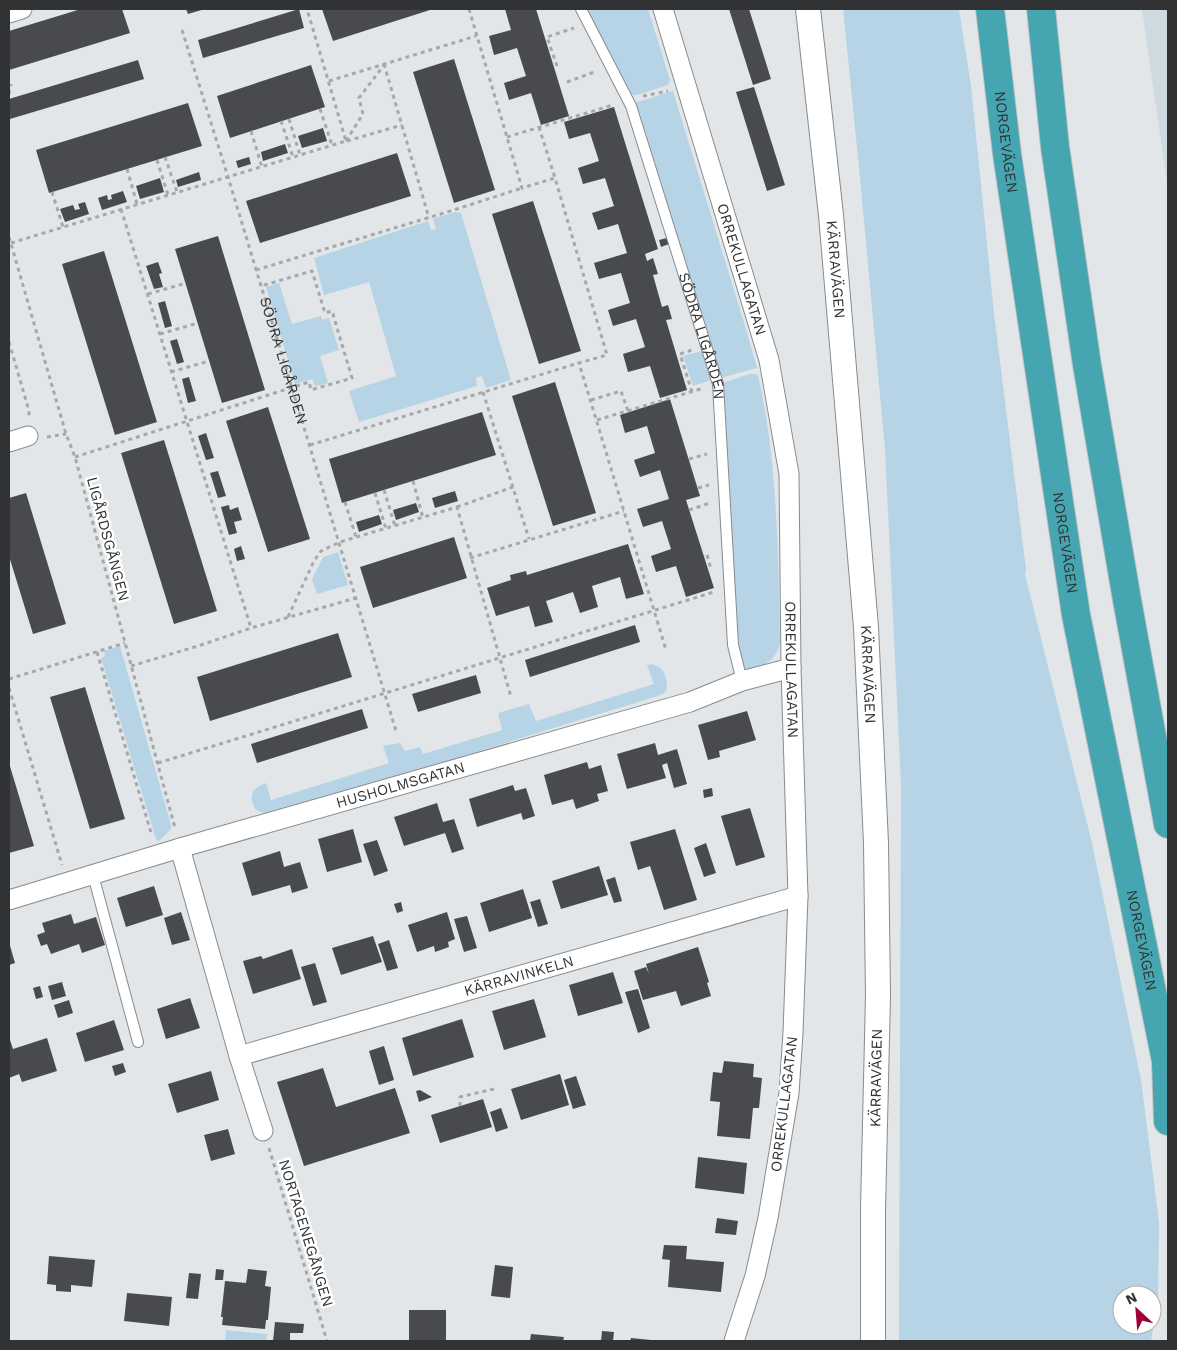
<svg xmlns="http://www.w3.org/2000/svg" width="1177" height="1350" font-family="'Work Sans',sans-serif">
  <style>
    .built { fill: #ced9e0 }
    .green { fill: #b6d4e5; fill-rule: evenodd }
    .building { fill: #484a4d }
    .lines { fill: none; stroke-linecap: round; stroke-linejoin: round }
    .service-casing { stroke: #888b8d; stroke-width: 12 }
    .minor-casing { stroke: #888b8d; stroke-width: 21 }
    .tertiary-casing { stroke: #888b8d; stroke-width: 26 }
    .motorway-casing { stroke: #c1c2c2; stroke-width: 30 }
    .path { stroke: #a6a9ab; stroke-width: 3; stroke-dasharray: 4 4; stroke-linecap: butt }
    .service { stroke: #fff; stroke-width: 10 }
    .minor { stroke: #fff; stroke-width: 19 }
    .tertiary { stroke: #fff; stroke-width: 24 }
    .motorway { stroke: #45a6b2; stroke-width: 28 }
    .labels { text-anchor: middle; stroke-width: 5; stroke-linejoin: round; paint-order: stroke }
    .street-label { font-size: 15px; fill: #313233; stroke: #fff }
  </style>
  <rect width="100%" height="100%" fill="#e2e6e8"/>
  <path class="built" d="M1142,9H1168V189Z"/>
  <path class="green" d="M586,9H648L670,80L668,85L637,95H632Z
    M843,9H959L971,86L994,313L1026,569L1025,574L1092,843L1141,1080L1159,1223L1158,1297L1151,1341H899L901,785L885,449L859,167ZM1122,1295H1152V1325H1122Z
    M673,91L745,326L757,368L720,378L636,104L637,102Z
    M455,212L461,213L511,380L486,388L482,376L476,378L477,386L359,422L349,391L396,376L369,282L324,295L314,258L428,221L431,230L436,229L433,219Z
    M279,283L292,324L321,316L322,320L329,318L339,350L320,356L328,383L315,386L312,379L295,384L266,287Z
    M702,351L711,380L693,386L683,356Z
    M750,374H756L758,375C778,463 778,553 780,643C777,657 769,663 756,668C754,668 749,670 748,670C742,668 740,658 738,653L722,383Z
    M338,552L348,585L317,594L312,579L323,557Z
    M120,646L171,825V829L159,841L156,839L101,658L105,656L104,651Z
    M652,664C664,667 667,676 667,689L664,693L658,696L401,775L269,813H264L256,810C248,796 251,789 266,783L271,800L389,763L383,746L400,743L405,751L420,747L423,754L502,730L498,713L529,704L536,721L654,684L647,665Z
    M226,1330L267,1334L266,1341H225Z"/>
  <path class="building" d="M81,9H122L130,33L9,70V31Z
    M186,9H205L188,14Z
    M299,9L304,28L203,58L198,40Z
    M322,9H433L333,41Z
    M505,9H536L569,116L541,125L531,93L509,100L504,83L526,76L517,48L494,55L489,36L511,30Z
    M729,9H749L771,79L753,85Z
    M454,59L495,190L454,203L413,72Z
    M138,60L144,79L10,119L9,99Z
    M311,65L325,107L230,138L217,96Z
    M754,87L785,185L767,191L736,92Z
    M188,103L202,146L49,193L36,150Z
    M614,107L658,249L645,254L647,261L653,258L658,274L653,275L662,307L668,305L672,319L666,320L687,390L660,398L650,366L628,372L623,354L645,347L636,319L613,326L608,310L630,303L621,273L599,279L594,263L627,253L618,224L598,230L592,213L614,206L605,178L583,184L578,168L599,161L590,133L569,139L564,122Z
    M323,128L327,141L302,148L298,136Z
    M285,144L288,153L263,161L261,152Z
    M397,153L411,196L260,243L246,201Z
    M249,157L251,164L238,168L236,161Z
    M199,172L201,180L178,187L176,180Z
    M160,178L164,192L140,199L136,186Z
    M123,191L127,202L102,210L98,198L107,195L108,200L112,199L111,195Z
    M533,201L581,351L539,364L492,214Z
    M85,202L89,214L65,222L60,209L73,205L75,210L80,209L78,204Z
    M218,236L265,390L222,403L175,249Z
    M667,238L669,244L661,247L659,240Z
    M104,251L157,422L115,435L62,264Z
    M158,262L162,273L159,274L163,287L154,289L146,266Z
    M165,301L172,326L165,328L158,303Z
    M177,339L184,362L177,364L170,341Z
    M189,377L196,401L188,403L182,379Z
    M555,382L596,513L553,526L512,396Z
    M670,399L700,496L686,500L714,588L686,597L676,566L656,572L651,556L671,549L662,521L643,527L637,509L669,499L660,470L640,477L634,460L655,453L647,426L625,433L620,415Z
    M268,407L310,539L268,552L226,421Z
    M482,412L496,455L342,503L329,459Z
    M206,433L214,458L206,460L198,436Z
    M164,440L217,611L174,624L121,453Z
    M218,471L226,496L218,498L210,473Z
    M455,491L458,501L435,508L432,498Z
    M26,493L66,624L33,634L9,556V498Z
    M416,503L419,512L396,520L393,510Z
    M229,505L230,510L238,507L242,520L234,522L237,533L229,535L221,507Z
    M379,515L382,524L359,532L356,522Z
    M454,537L467,578L373,608L360,567Z
    M628,544L644,594L626,599L620,577L592,586L598,607L580,613L573,592L546,601L553,622L535,627L529,606L496,616L487,588L511,580L510,575L526,571L527,575Z
    M241,546L245,559L237,561L234,549Z
    M635,625L640,642L530,677L525,660Z
    M338,633L352,677L210,721L197,677Z
    M476,675L481,693L418,712L412,694Z
    M85,687L125,819L90,829L50,697Z
    M362,709L368,728L257,763L251,744Z
    M747,711L756,740L719,751L720,757L708,760L698,725Z
    M655,743L658,755L677,749L687,784L674,788L667,763L662,765L666,778L627,789L617,754Z
    M587,762L589,769L601,765L608,791L597,794L599,801L576,809L573,799L552,805L544,775Z
    M9,763L34,846L9,853Z
    M513,785L515,791L526,788L535,816L523,820L521,813L477,827L469,799Z
    M712,788L713,796L704,798L703,790Z
    M437,803L443,822L454,819L464,849L452,853L445,833L404,846L394,817Z
    M750,808L765,857L736,866L721,816Z
    M353,829L362,862L327,872L318,839Z
    M675,829L697,900L664,910L650,866L638,870L630,842Z
    M377,840L388,871L374,876L363,844Z
    M706,843L716,873L704,877L694,848Z
    M280,851L284,867L300,862L308,888L292,893L290,885L252,896L242,863Z
    M599,866L608,895L561,909L552,881Z
    M615,877L622,901L614,903L606,880Z
    M154,886L163,915L126,927L117,898Z
    M523,889L532,918L489,932L480,903Z
    M540,899L548,924L538,927L530,902Z
    M401,902L403,911L397,913L394,904Z
    M181,912L190,940L172,945L164,918Z
    M447,912L455,939L448,942L449,947L435,952L434,946L417,952L408,925Z
    M71,914L74,924L96,917L105,945L82,953L79,944L51,954L47,944L41,946L37,935L45,932L42,923Z
    M467,916L477,948L464,952L454,919Z
    M373,936L382,962L341,975L332,948Z
    M389,940L398,968L387,971L378,944Z
    M9,942L15,963L9,965Z
    M698,947L709,982L707,983L711,996L681,1006L676,991L643,1000L634,971L646,967L649,974L646,964Z
    M292,949L301,979L253,994L243,961L261,956L263,959Z
    M315,963L327,1002L313,1006L301,967Z
    M613,972L623,1003L578,1016L569,985Z
    M62,982L66,996L52,1000L48,986Z
    M40,986L43,997L36,999L33,988Z
    M638,989L650,1028L638,1033L625,992Z
    M190,998L200,1028L166,1039L157,1009Z
    M534,999L546,1037L504,1050L492,1011Z
    M69,1000L73,1013L58,1018L54,1005Z
    M462,1019L474,1057L413,1076L402,1038Z
    M114,1020L124,1050L85,1062L76,1033Z
    M47,1038L57,1071L22,1082L19,1074L9,1078V1040H10L13,1049Z
    M384,1046L394,1080L379,1085L369,1051Z
    M724,1061L754,1064L753,1077L762,1078L759,1108H753L750,1139L717,1136L720,1102L710,1101L713,1072L722,1073Z
    M123,1063L126,1072L115,1076L112,1066Z
    M323,1068L336,1107L395,1088L410,1133L304,1166L277,1082Z
    M211,1071L219,1100L177,1113L168,1084Z
    M560,1074L569,1105L521,1120L511,1089Z
    M576,1076L586,1105L573,1109L564,1080Z
    M420,1090L432,1097L419,1102L416,1091Z
    M483,1099L492,1127L440,1143L431,1115Z
    M501,1108L508,1128L496,1132L490,1112Z
    M228,1129L235,1154L211,1161L204,1135Z
    M698,1157L747,1163L744,1194L695,1188Z
    M717,1218L738,1221L736,1235L715,1233Z
    M664,1245L687,1246L686,1259L724,1262L721,1292L668,1287L670,1260L662,1259Z
    M49,1256L95,1260L92,1287L71,1285V1292L56,1291V1285L47,1284Z
    M495,1265L513,1267L510,1298L491,1296Z
    M216,1269L224,1270L223,1280H215Z
    M248,1269L267,1271L265,1286L271,1287L268,1320H266L265,1329L222,1325L223,1317H221L225,1281L246,1283Z
    M189,1273L201,1274L198,1299L186,1298Z
    M127,1293L172,1297L169,1326L124,1321Z
    M409,1310H446V1341H409Z
    M275,1322L304,1324L303,1333H290V1341H273Z
    M602,1331L614,1332L613,1341H601Z
    M531,1334L564,1337L563,1341H530Z
    M631,1338L651,1340V1341H630Z"/>
  <g class="lines">
    <g class="service-casing">
      <g id="service">
        <path id="s2" d="M581,9L631,106L718,384L733,645L742,681"/>
        <path d="M93,875L138,1042"/>
      </g>
    </g>
    <g class="minor-casing">
      <g id="minor">
        <path id="s3" d="M663,9L769,360L789,474L791,668L798,896L793,1033L789,1093L768,1218L755,1276L734,1341"/>
        <path d="M9,13L22,9"/>
        <path d="M9,442L28,436"/>
        <path d="M180,848L239,1056L263,1131"/>
        <path id="s4" d="M9,900L180,848L690,702L742,681L791,668"/>
        <path id="s5" d="M239,1056L798,896"/>
      </g>
    </g>
    <g class="tertiary-casing">
      <g id="tertiary">
        <path id="s6" d="M808,9L831,215L866,627L876,843L878,996L873,1209V1341"/>
      </g>
    </g>
    <g class="motorway-casing">
      <g id="motorway">
        <path id="s7" d="M990,9L1007,154L1076,615L1168,1071"/>
        <path d="M1041,9L1055,147L1087,365L1127,600L1168,824"/>
        <path d="M1166,1062L1168,1121"/>
      </g>
    </g>
    <g class="path">
      <path d="M469,9L522,188L555,178L607,355L579,363L666,650"/>
      <path id="s1" d="M182,30L228,177L396,731"/>
      <path d="M384,64L429,218"/>
      <path d="M557,66L547,37L574,28"/>
      <path d="M329,81L476,36"/>
      <path d="M567,82L597,71"/>
      <path d="M9,94L11,84"/>
      <path d="M643,96L668,91"/>
      <path d="M320,109L332,145"/>
      <path d="M289,119L300,155"/>
      <path d="M281,121L293,157"/>
      <path d="M539,127L555,178"/>
      <path d="M251,131L262,167"/>
      <path d="M507,137L613,105"/>
      <path d="M346,141L363,114L359,98L384,65"/>
      <path d="M347,141L402,125"/>
      <path d="M165,157L177,192"/>
      <path d="M157,160L168,195"/>
      <path d="M127,169L137,204"/>
      <path d="M52,192L63,227"/>
      <path d="M121,209L251,628"/>
      <path d="M9,237L66,434L75,457L175,828"/>
      <path d="M11,243L346,141L307,9"/>
      <path d="M256,270L457,209L522,188"/>
      <path d="M148,294L186,283"/>
      <path d="M160,334L198,323"/>
      <path d="M9,342L29,411V416"/>
      <path d="M171,372L209,361"/>
      <path d="M483,392L529,539"/>
      <path d="M692,392L680,354L692,350"/>
      <path d="M591,400L621,391L628,411"/>
      <path d="M597,420L704,388"/>
      <path d="M47,437L66,434"/>
      <path d="M310,445L579,363"/>
      <path d="M75,457L309,382L311,390L352,378L332,311L325,313L312,271L261,286"/>
      <path d="M689,459L707,454"/>
      <path d="M413,481L423,518"/>
      <path d="M698,488L709,485"/>
      <path d="M384,490L395,526"/>
      <path d="M375,493L386,529"/>
      <path d="M345,502L356,537"/>
      <path d="M457,507L513,487"/>
      <path d="M689,510L710,503"/>
      <path d="M707,555L711,569"/>
      <path d="M470,558L624,511"/>
      <path d="M288,617L314,561L321,551L340,542L457,507L511,697"/>
      <path d="M97,652L152,836"/>
      <path d="M131,666L198,646L251,628L356,598"/>
      <path d="M9,679L125,643"/>
      <path d="M9,688L62,865"/>
      <path d="M158,763L714,592"/>
      <path d="M460,1106V1097L494,1089"/>
      <path d="M269,1148L327,1341"/>
    </g>
    <use href="#service" class="service"/>
    <use href="#minor" class="minor"/>
    <use href="#tertiary" class="tertiary"/>
    <use href="#motorway" class="motorway"/>
  </g>
  <g class="labels">
    <g class="street-label">
      <text dy="5" stroke="none"><textPath href="#s7" startOffset="134">NORGEVÄGEN</textPath></text>
      <text dy="5" stroke="none"><textPath href="#s6" startOffset="262">KÄRRAVÄGEN</textPath></text>
      <text dy="5" stroke="none"><textPath href="#s3" startOffset="272">ORREKULLAGATAN</textPath></text>
      <text dy="5" stroke="none"><textPath href="#s2" startOffset="350">SÖDRA LIGÅRDEN</textPath></text>
      <text dy="5" stroke="none"><textPath href="#s1" startOffset="346">SÖDRA LIGÅRDEN</textPath></text>
      <text transform="translate(108 539) rotate(75)" y="5">LIGÅRDSGÅNGEN</text>
      <text dy="5" stroke="none"><textPath href="#s7" startOffset="539">NORGEVÄGEN</textPath></text>
      <text dy="5" stroke="none"><textPath href="#s3" startOffset="678">ORREKULLAGATAN</textPath></text>
      <text dy="5" stroke="none"><textPath href="#s6" startOffset="668">KÄRRAVÄGEN</textPath></text>
      <text dy="5" stroke="none"><textPath href="#s4" startOffset="408">HUSHOLMSGATAN</textPath></text>
      <text dy="5" stroke="none"><textPath href="#s7" startOffset="944">NORGEVÄGEN</textPath></text>
      <text dy="5" stroke="none"><textPath href="#s5" startOffset="291">KÄRRAVINKELN</textPath></text>
      <text transform="translate(876 1078) rotate(-89)" y="5">KÄRRAVÄGEN</text>
      <text transform="translate(784 1104) rotate(-83)" y="5">ORREKULLAGATAN</text>
      <text transform="translate(306 1233) rotate(73)" y="5">NORTAGENEGÅNGEN</text>
    </g>
  </g>
  <rect width="1177" height="1350" fill="none" stroke="#313233" stroke-width="20"/>
  <g transform="translate(1137 1310) rotate(334)"><circle r="24" fill="#ffffff" stroke="#adadad"/>
  <path d="M0-4L9 19L0 12L-9 19Z" fill="#a00038"/>
  <text y="-8" font-size="14" font-weight="bold" text-anchor="middle" fill="#313233">N</text>
  </g>
</svg>
